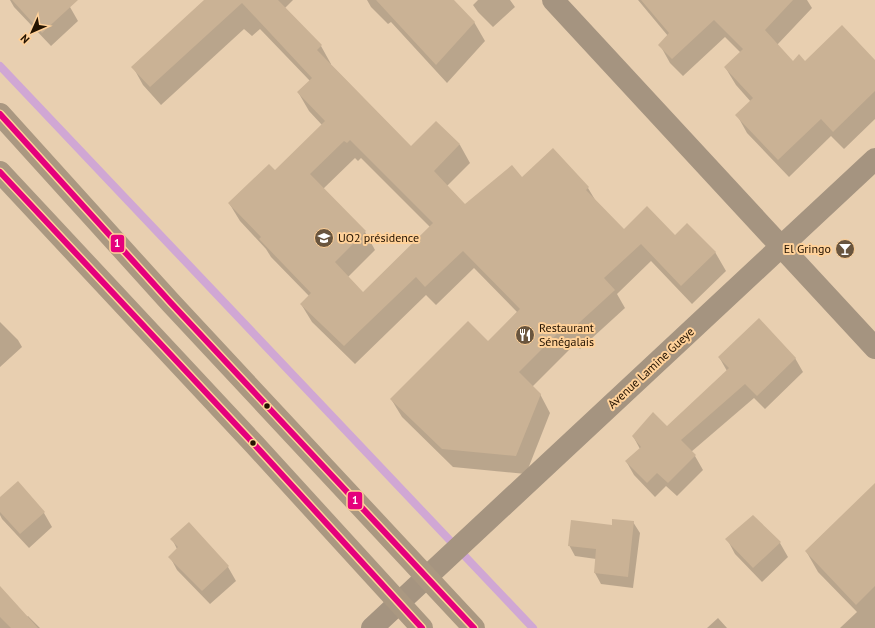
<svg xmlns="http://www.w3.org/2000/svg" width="875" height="628" font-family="'PT Sans',sans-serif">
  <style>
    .shadow { fill: #0003; fill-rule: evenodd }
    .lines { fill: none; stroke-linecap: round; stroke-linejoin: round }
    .stream { stroke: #d0a7d4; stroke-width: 8 }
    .building { fill: #cab295; fill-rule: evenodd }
    .minor { stroke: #a59480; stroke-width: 22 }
    .major { stroke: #aa9881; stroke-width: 22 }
    .bus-1-casing { stroke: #ffd199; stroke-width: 9 }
    .bus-1 { stroke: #e5007d; stroke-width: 6 }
    .bus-dot { fill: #241300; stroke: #ffd199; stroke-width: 1.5 }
    .labels { text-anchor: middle; stroke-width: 4; stroke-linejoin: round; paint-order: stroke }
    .poi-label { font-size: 12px; fill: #241300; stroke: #ffd199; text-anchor: start }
    .street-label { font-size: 12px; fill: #241300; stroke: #ffd199 }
    .line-badge { stroke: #ffd199; stroke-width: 1.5 }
    .badge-label { font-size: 11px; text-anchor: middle; font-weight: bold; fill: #fff }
  </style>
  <rect width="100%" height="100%" fill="#e8cfb0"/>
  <path class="shadow" d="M10,0H64L70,7L78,21L51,46L14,7Z
    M206,0H293L285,8L321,46L331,64V65L411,147L436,122L460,145L470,163L447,186L465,205L522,178L588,188L597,203L624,230L675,237L715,252L726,271L692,304L651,261L617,294L625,308L580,349L575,344L532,387L540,394L550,413L526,474L453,467L402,417L391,399L488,342L517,312L474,268L436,305L426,295L355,364L312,322L301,304L309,296L271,257L266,249L240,221L229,203L275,172L322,125L309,111L298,92L310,81L260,29L252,36L244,29L161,105L143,85L133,67ZM355,158L358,161L361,158L430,227L363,293L348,277L375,250L365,232L323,189Z
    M367,0H446L474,22L485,41L447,83L391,22L388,24L371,7Z
    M478,0H510L515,7L493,27L478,12L473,5Z
    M638,0H807L812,8L777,45L793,62L875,61V119L844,149L831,136L789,177L747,133L737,115L751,102L736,85L725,67L741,53L725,37L683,76L670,63L660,45L668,36Z
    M0,322L18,340L22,347L0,367Z
    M719,357L795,358L803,372L765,409L754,398L691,452L695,456L703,470L677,496L666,486L655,497L634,475L626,461L640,449L633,436L667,428L727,371Z
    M875,485V628H840L857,612L818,572L806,551Z
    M0,498L44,513L52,527L29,548L2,519L0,515Z
    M633,522L640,533L633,588L601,584L595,573L596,559L575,556L569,545Z
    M189,523L228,567L236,581L210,604L177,570L170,557L177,549L172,539Z
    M727,539L780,543L788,557L762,582L735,554Z
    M0,588L27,617L28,616L40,628H0Z
    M718,618L727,628H707Z"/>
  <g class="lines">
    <path class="stream" d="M0,66L533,628"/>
  </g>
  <path class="building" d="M12,0H78L42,33Z
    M204,0H278L322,45L317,50L411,146L436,121L460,144L434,171L465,204L512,165L522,177L553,148L589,187L586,190L624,229L647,206L675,235L687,223L716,252L681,286L641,244L604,278L615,290L569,332L564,327L519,372L541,394L516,456L442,449L390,399L468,321L488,341L520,309L463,251L425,287L416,277L344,346L300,304L311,293L259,239L261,237L228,203L269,164L275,170L325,121L297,92L312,78L242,3L150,87L131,67ZM350,140L433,223L363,292L335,262L366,231L310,174L344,141L347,143Z
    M376,0H454L475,22L436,65Z
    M641,0H793L765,30L793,61L799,54L805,61L842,25L875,60V91L833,132L821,119L778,160L735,115L753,98L724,67L743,49L714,20L672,59L658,45L669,33Z
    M759,318L796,358L757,396L745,384L681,440L696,455L668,483L657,473L647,483L625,461L641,447L632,436L653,412L667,426L729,368L718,357Z
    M18,481L45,512L20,534L0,512V497Z
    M875,483V586L856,605L805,551Z
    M753,515L781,542L753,568L725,539Z
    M612,519L634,521L628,577L594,573L596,549L568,546L571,520L612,525Z
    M189,522L229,566L202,591L168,557L178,547L170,539Z
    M0,586L38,628H11L0,617Z"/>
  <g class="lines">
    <path class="minor" d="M553,0L875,348
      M372,628L875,159"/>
    <path class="major" d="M0,114L171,303L474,628
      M0,172L254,444L422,628"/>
    <g class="bus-1-casing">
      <path id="bus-1" d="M0,114L171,303L474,628
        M0,172L254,444L422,628"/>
    </g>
    <use href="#bus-1" class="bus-1"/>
  </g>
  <defs>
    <g id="school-disc" transform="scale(1)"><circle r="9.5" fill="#69553e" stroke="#ffd199"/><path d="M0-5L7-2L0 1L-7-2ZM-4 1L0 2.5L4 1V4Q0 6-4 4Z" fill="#fff"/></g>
    <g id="bar-disc" transform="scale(1)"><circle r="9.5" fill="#69553e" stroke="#ffd199"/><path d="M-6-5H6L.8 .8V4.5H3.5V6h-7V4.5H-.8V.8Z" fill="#fff"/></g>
    <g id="restaurant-disc" transform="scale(1)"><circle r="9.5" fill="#69553e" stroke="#ffd199"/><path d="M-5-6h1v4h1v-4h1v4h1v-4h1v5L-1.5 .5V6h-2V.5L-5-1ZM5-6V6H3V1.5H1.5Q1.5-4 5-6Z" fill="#fff"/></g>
  </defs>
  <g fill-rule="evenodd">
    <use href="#school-disc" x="324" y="238"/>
    <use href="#bar-disc" x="845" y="249"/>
    <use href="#restaurant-disc" x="525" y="335"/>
  </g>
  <g class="bus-dot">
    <circle cx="267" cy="406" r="3.5"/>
    <circle cx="253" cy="443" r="3.5"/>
  </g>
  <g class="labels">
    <g class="poi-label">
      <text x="338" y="242">UO2 présidence</text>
      <text x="831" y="253" text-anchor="end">El Gringo</text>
      <text x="539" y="332">Restaurant<tspan x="539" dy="14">Sénégalais</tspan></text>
    </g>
    <g class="street-label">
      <text transform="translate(651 368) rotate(-43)" y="4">Avenue Lamine Gueye</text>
    </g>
  </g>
  <g class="line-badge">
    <rect x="110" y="234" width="15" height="19" rx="4" fill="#e5007d"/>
    <rect x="347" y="491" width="16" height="19" rx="4" fill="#e5007d"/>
  </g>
  <g class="badge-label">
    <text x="117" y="247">1</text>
    <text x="355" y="504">1</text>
  </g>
  <g transform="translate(32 32) rotate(225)" stroke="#ffd199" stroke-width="3" paint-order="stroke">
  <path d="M0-3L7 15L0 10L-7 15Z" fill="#241300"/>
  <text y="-6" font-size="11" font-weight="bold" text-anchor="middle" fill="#241300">N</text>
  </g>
</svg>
